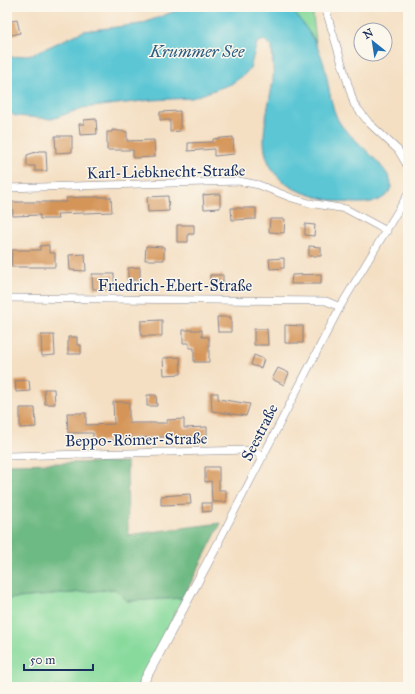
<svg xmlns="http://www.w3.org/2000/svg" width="415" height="694" font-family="'IM FELL Great Primer',serif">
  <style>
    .green { fill: #88da9c; stroke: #52847d }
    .forest { fill: #6eba84; stroke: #447471 }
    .water { fill: #5bc6d4; stroke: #3b7a99 }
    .building { fill: #d59559 }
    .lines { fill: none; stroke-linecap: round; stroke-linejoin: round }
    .minor-casing { stroke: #888790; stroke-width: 8 }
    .tertiary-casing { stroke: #888790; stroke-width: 10 }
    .minor { stroke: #fff; stroke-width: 7 }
    .tertiary { stroke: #fff; stroke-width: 9 }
    .labels { text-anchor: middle; stroke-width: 3; stroke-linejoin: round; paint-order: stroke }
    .street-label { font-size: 16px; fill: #1b2f5e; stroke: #fbf7ec }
    .water-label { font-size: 17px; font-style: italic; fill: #2e5c81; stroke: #fbf7ec }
  </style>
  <rect width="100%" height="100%" fill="#fbf7ec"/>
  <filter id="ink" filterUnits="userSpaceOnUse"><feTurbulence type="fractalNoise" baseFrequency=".025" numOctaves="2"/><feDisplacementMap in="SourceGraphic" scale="8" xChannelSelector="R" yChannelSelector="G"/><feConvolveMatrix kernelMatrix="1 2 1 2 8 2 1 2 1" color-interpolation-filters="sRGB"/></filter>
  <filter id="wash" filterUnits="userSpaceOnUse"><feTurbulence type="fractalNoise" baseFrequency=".012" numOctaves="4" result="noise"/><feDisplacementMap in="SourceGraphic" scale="16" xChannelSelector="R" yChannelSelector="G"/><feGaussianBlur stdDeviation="0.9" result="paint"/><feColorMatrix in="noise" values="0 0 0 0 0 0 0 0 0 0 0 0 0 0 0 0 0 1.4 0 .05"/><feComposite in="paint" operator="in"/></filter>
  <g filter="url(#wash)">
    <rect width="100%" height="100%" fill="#f4dfc3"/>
    <path class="green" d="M290,7H312L316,42Z
      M115,589L127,601L183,598L137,687H7V599Z"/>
    <path class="forest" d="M127,462L128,535L221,523L183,598L127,601L115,589L7,599V464Z"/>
    <path class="water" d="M186,7H290C303,23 315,39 322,58C329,78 329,108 341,125C350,138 394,170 391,187C384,217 309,198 291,187C282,182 273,173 269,163C257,140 270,104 273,80C274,69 272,57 272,46L264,40L257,43L250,68L244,75L231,84L192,98L151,100L83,108L52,119L16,116L7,112V58L33,54L84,31L141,24Z"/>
    <g id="blocks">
      <path class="building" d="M17,20L20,33L8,36L7,22Z
        M180,111V131L170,132V120H160V112Z
        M96,119L97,134L80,135L79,124H84V120Z
        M112,130L127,132V141L154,140L155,157L133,158V150H107V132H112Z
        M55,136H72V152L56,153Z
        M233,137L234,154L214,156V149L188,151V143L213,142V139Z
        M39,151H46L47,171H35V166H27V155Z
        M214,194H220V208L204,209L203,195Z
        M168,196L169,211L148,212L147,197Z
        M84,197H111L112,212L57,214L58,219H40V215L13,216L12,202H67L66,198Z
        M231,208H256V219L232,220Z
        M270,219H285L284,233L269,232Z
        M305,224L315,225L314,236L305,235Z
        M177,225H194V234H188V242H177Z
        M49,245V253H55V267H11L12,250H40V246Z
        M146,246L164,247V260H145Z
        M309,246L321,247V256H309Z
        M85,254L86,271L70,270L69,255Z
        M284,258V268L270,269L269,259Z
        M140,267V280H128V268Z
        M92,274H114V289H93Z
        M321,274V284H291L292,275Z
        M210,275H223V290L210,289Z
        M217,317H231V332H218Z
        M162,320V336H141V321Z
        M285,325L303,326V343H285Z
        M254,329H267L268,345H254Z
        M183,330H202V337H209V362H194V348H189V343H183Z
        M41,335H54L55,355L42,356Z
        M68,337H77V345H81V354H68Z
        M254,355L264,359L261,368L251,365Z
        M180,357L181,374L164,375L163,358Z
        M278,368L289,373L284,385L272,379Z
        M29,380L30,391L16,392L15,381Z
        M44,389H54L55,404H45Z
        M211,393H218V399L250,404L246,416L212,411Z
        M147,395H156L157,406H147Z
        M113,402H129V423H167V420L184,419V428L207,427V441L192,442V436L134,438L93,442V433H68L67,413H86V425L114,424Z
        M20,408H35L36,427L20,428Z
        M205,467H219V490H226V502H212L211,481L205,482Z
        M190,494L191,504L161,505V496Z
        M202,503H212V511L203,512Z"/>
    </g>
  </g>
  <g filter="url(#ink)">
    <use href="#blocks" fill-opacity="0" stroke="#888790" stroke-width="1"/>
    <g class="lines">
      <g class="minor-casing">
        <path id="minor" d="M325,7L354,104L369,123L398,150L408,167
          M7,188L239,181L259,185L292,198L309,203L346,209L387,231
          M7,298L326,301L340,307
          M7,456L250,450L264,456
          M218,543L340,307L408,194"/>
      </g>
      <g class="tertiary-casing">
        <path id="tertiary" d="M141,687L218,543"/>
      </g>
      <use href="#minor" class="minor"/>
      <use href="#tertiary" class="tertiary"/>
    </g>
  </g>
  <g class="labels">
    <g class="street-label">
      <text transform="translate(166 171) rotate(-1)" y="6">Karl-Liebknecht-Straße</text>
      <text x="175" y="291">Friedrich-Ebert-Straße</text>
      <text transform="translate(259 432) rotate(-63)" y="6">Seestraße</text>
      <text transform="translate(136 439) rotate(-1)" y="6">Beppo-Römer-Straße</text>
    </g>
    <g class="water-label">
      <text x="197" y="57">Krummer See</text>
    </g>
  </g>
  <rect width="415" height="694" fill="none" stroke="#fbf7ec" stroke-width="24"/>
  <g transform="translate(373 42) rotate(330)"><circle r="19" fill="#fbf7ec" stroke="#a1a7b3"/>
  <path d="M0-3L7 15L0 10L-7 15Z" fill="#1f6fb2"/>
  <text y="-6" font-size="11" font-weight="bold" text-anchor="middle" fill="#1b2f5e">N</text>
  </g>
  <path d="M24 664v6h69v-6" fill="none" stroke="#1b2f5e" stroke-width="2"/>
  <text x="30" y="664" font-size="12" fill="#1b2f5e" stroke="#fbf7ec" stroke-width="3" paint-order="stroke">50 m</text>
</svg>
